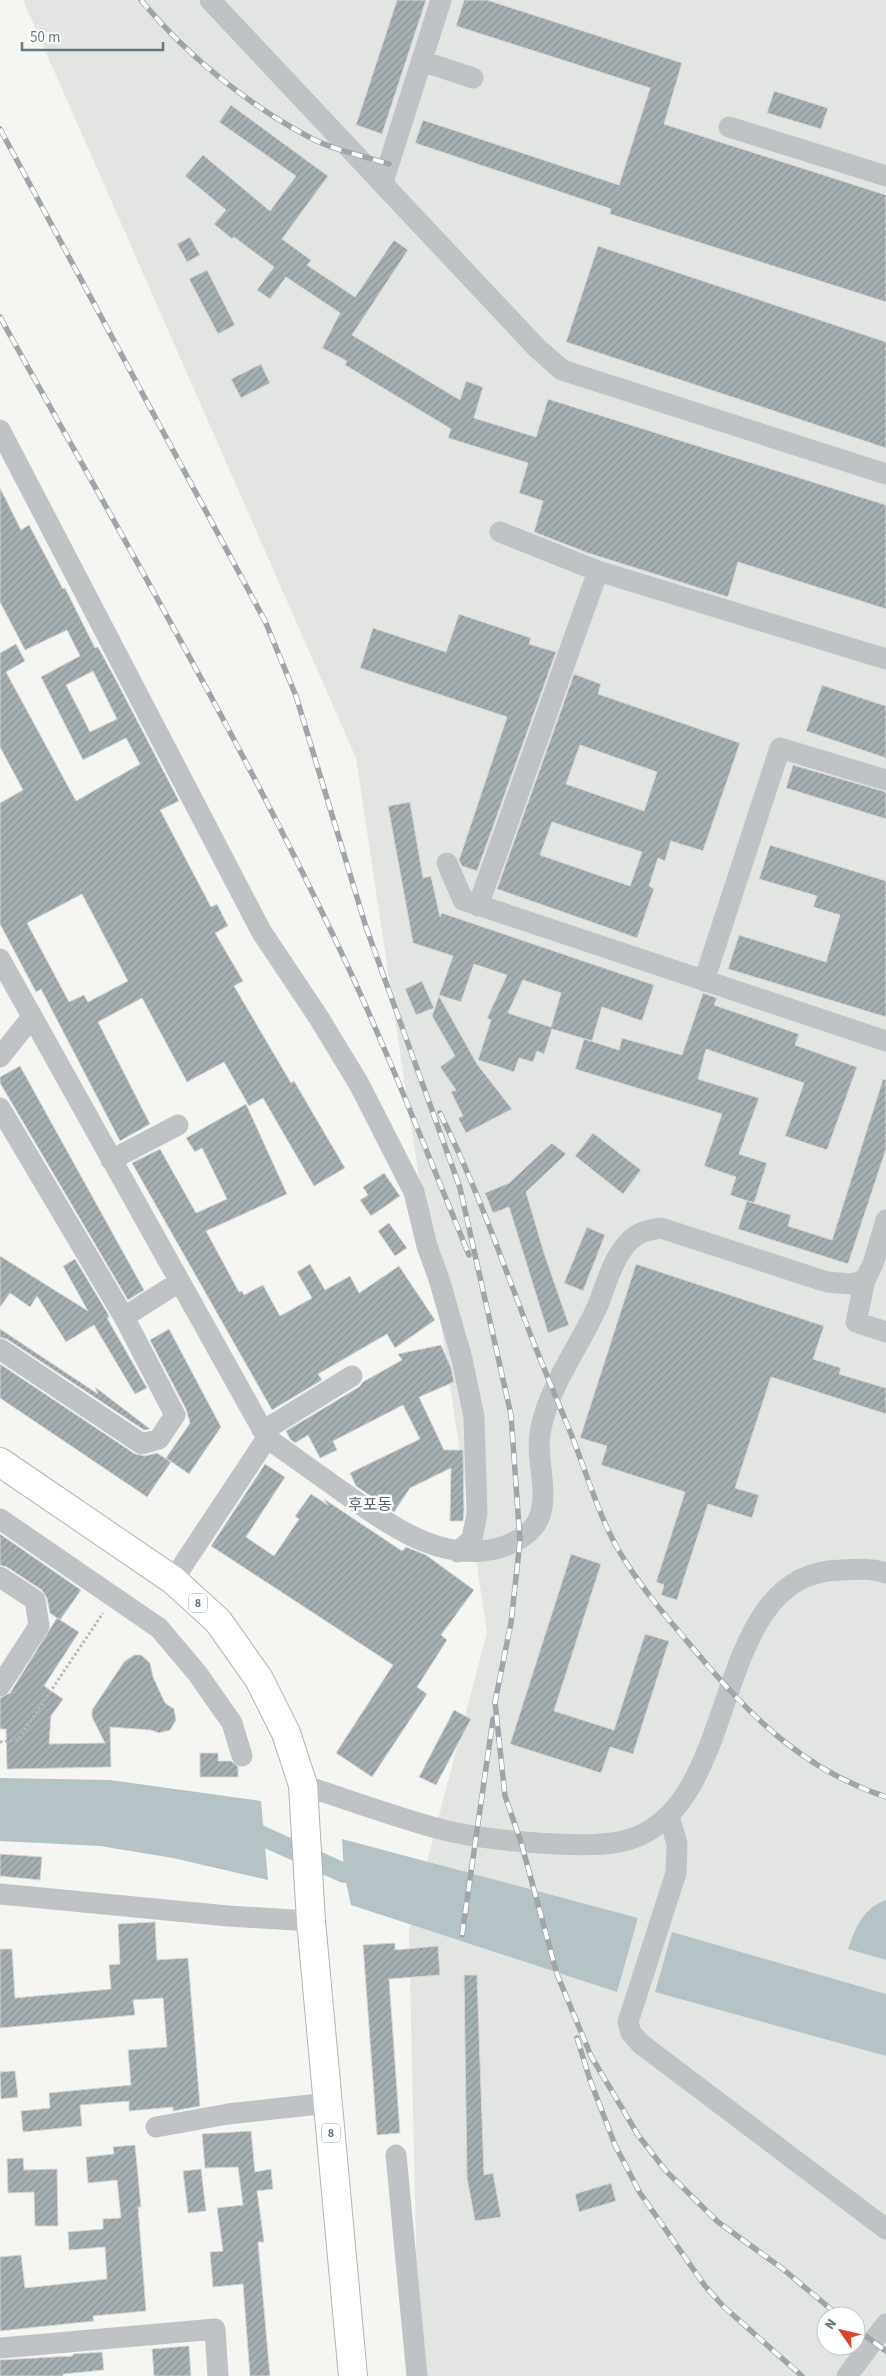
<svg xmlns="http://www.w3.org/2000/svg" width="886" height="2376" font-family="'Source Sans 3','Noto Sans KR',sans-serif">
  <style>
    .built { fill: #e3e5e3; fill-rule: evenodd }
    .water { fill: #b5c3c6 }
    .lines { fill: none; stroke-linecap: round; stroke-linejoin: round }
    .canal { stroke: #b5c3c6; stroke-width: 20 }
    .building { fill: url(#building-hatch); stroke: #d7d6d5; fill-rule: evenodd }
    .major-casing { stroke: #b0b6b8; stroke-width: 30 }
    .path { stroke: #b7babc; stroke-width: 3; stroke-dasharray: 2.5 2.5; stroke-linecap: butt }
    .minor { stroke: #bfc3c6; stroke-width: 21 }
    .major { stroke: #fff; stroke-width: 28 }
    .rail-casing { stroke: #9ea6aa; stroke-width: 5.5 }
    .rail { stroke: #fff; stroke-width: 4; stroke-dasharray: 11; stroke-linecap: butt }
    .labels { text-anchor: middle; stroke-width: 5; stroke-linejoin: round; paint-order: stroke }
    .shield { fill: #fff; stroke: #94a0a7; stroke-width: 1 }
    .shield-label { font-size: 12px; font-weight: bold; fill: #667881 }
    .quarter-label { font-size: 16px; fill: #536067; stroke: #fff }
  </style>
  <defs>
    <pattern id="building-hatch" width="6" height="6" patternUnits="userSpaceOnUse" patternTransform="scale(1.25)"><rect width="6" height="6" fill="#a6afb2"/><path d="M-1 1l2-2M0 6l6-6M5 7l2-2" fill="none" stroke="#8b9396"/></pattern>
  </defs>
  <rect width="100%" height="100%" fill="#f5f5f2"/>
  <path class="built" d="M23,0H886V2376H419L409,1931L487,1632L356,758ZM826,2316H856V2346H826Z"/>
  <path class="water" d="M0,1778L110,1780L261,1801L268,1880L173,1858L100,1846L0,1841Z
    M342,1839L638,1918L617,1992L351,1905L344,1873Z
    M886,1900V1960L848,1949C856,1927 862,1909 886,1900Z
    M672,1932L886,1994V2056L655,1992Z"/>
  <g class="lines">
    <path class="canal" d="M239,1830L258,1834L344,1873"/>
  </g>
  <path class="building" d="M397,0H426L382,134L356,125Z
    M464,0H487L682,63L664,124L886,195V302L610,214L611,209L415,143L423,120L619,185L650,88L456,26Z
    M774,91L828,108L821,129L767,113Z
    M231,105L328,176L282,239L311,260L307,265L355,297L394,240L408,250L352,335L460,400L466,381L483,387L474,418L536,437L548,399L886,505V609L738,562L728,597L588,553L534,532L543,501L519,493L528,463L448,438L451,429L345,365L347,361L322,348L340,313L286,277L270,299L257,290L274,267L234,237L232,239L214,224L226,210L185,176L203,155L270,211L296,176L219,122Z
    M190,237L200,255L187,262L177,244Z
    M598,246L886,342V448L566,342Z
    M207,270L235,325L218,334L189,279Z
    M261,364L270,383L241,398L231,379Z
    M0,488L21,530L29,525L63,589L65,588L95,648L98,647L117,682L179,801L160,810L211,907L217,904L228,926L215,933L243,981L234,986L291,1083L294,1081L345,1168L314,1186L263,1098L249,1106L224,1062L187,1082L142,998L98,1022L150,1124L120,1141L41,989L36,992L0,924V803L23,790L0,747V653L16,644L25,661L6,672L76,801L140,764L126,738L83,760L41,677L80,656L67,630L25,650L0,602ZM93,671L117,719L90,732L66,685ZM82,894L128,981L88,1002L84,995L69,1002L27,923Z
    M459,614L531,638L529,644L556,652L477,871L462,866L459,860L507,717L360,668L373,628L446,652Z
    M574,674L601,684L598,694L740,743L703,851L671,841L665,861L658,858L649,886L654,889L637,938L497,889ZM580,745L657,772L644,811L566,784ZM552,822L642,852L630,886L540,855Z
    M822,685L886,706V758L806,731Z
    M793,765L886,792V819L786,788Z
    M410,802L423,878L431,876L440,917L442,913L654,985L642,1021L602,1007L592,1041L552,1029L544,1054L537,1051L533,1062L519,1058L514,1072L478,1060L491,1020L487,1018L507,975L474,964L461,1002L439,995L453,956L413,943L388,806ZM523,980L561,993L551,1027L508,1013Z
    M770,845L886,881V1017L728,969L739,935L826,962L840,915L813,907L817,896L759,879Z
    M422,981L434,1008L416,1015L405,989Z
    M703,993L717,998L714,1005L799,1034L795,1045L857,1067L827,1150L785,1136L804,1083L706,1049L698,1079L759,1098L739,1154L767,1163L754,1203L730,1195L736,1177L704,1166L722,1114L575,1069L584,1039L619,1050L622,1038L682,1055Z
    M439,996L477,1064L512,1109L466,1133L458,1118L463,1116L451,1092L456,1090L440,1067L455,1056L432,1016Z
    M20,1066L144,1290L128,1300L0,1083V1077Z
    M883,1079L886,1080V1149L848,1264L738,1229L747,1201L791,1215L788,1226L832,1240Z
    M246,1104L287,1194L206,1231L239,1292L242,1291L244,1295L263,1285L280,1316L312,1298L297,1272L310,1264L325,1290L350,1276L359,1293L399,1266L435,1320L395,1348L387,1334L318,1374L322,1380L272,1410L132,1163L160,1149L196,1213L227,1199L202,1148L195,1152L186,1138Z
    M593,1133L641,1170L623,1194L575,1156Z
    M552,1143L566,1154L526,1192L544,1253L569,1325L548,1333L509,1207L493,1213L485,1193L509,1183Z
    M384,1173L400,1196L371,1216L360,1200L368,1195L363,1187Z
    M389,1223L407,1248L395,1256L378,1231Z
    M587,1227L605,1235L583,1291L564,1283Z
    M0,1256L88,1311L63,1266L75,1259L108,1314L109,1317L107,1318L147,1388L135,1394L94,1325L66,1342L37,1296L30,1307L10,1293L0,1307Z
    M636,1264L824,1326L813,1359L841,1368L839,1374L886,1388V1414L771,1377L735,1488L759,1495L752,1518L708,1504L677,1600L661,1595L664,1585L656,1582L685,1492L601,1465L607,1446L580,1438Z
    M0,1329L98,1394L95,1387L150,1429L144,1430L7,1339L0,1337Z
    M169,1329L221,1427L189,1474L166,1458L190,1423L186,1409L150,1340Z
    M441,1345L451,1368L454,1382L419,1397L444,1450H463L464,1512L463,1521H450L451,1468L410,1488L394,1512L356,1486L350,1473L420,1439L403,1405L333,1441L337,1450L320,1458L308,1435L295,1443L290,1439L286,1431L359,1387L363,1382L402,1360L398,1354Z
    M0,1364L135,1454L145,1456L157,1453L171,1462L147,1497L0,1398Z
    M265,1464L285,1477L246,1537L274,1556L299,1519L295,1516L311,1494L328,1505L324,1499L402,1551L406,1547L426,1555L474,1590L441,1635L447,1640L417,1687L427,1694L372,1777L336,1753L393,1665L211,1546Z
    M0,1534L81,1590L60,1620L50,1613L47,1598L42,1590L7,1567L0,1565Z
    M571,1554L601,1564L554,1711L614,1730L645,1634L669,1641L633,1754L610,1747L601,1773L510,1744Z
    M57,1618L79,1632L44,1686L63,1699L51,1716L49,1744L105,1743L92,1717V1710L124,1662L134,1655H141L150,1663L153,1677L165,1703L174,1709L176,1720L170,1730L159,1733L151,1730L110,1727L111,1767L7,1769L6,1729H0V1698L10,1693Z
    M454,1710L471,1719L436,1785L419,1777Z
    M200,1753H218V1761H231L238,1767V1777H200Z
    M0,1854L42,1857L40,1880L0,1876Z
    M155,1922L157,1960L188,1958L200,2106L173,2111V2107L129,2111V2101L80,2105L82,2126L23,2132L21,2111L50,2108L49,2093L131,2085L128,2050L167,2047L163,1998L133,2000L135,2015L0,2028V1949H12L15,1998L111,1989L109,1965L120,1964L118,1924Z
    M395,1943V1950L438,1946L440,1975L389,1979L400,2133L377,2135L363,1945Z
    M464,1975H477L484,2175L493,2173L501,2217L475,2221L467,2178Z
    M15,2071L18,2097L1,2099L0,2072Z
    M251,2131L255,2172L271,2169L273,2189L257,2191L264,2242H258L270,2376H250L243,2284L213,2287L210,2252L223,2251L217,2208L243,2205L238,2167L205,2168L202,2134Z
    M135,2145L141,2207H138L146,2311L93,2316L94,2321L0,2331V2257L21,2255L25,2288L107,2279L105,2247L69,2250L68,2232L103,2229V2219L121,2218L117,2180L88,2183L86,2157L114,2154L113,2147Z
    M23,2158L24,2170L57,2169L58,2226H35L34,2192L8,2193L7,2159Z
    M201,2169L206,2211L188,2213L183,2171Z
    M611,2183L616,2201L579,2212L575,2194Z
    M189,2346L191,2376H154L152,2349Z
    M102,2352L104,2370L63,2374V2376H0V2360L73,2356V2354Z"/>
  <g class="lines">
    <g class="major-casing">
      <path id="major" d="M0,1462L173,1580L218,1621L259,1679L286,1733L303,1785L311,1921L353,2376"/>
    </g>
    <path class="path" d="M0,1742L18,1740L103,1613"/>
    <path class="minor" d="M210,0L537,348L562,370L886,474
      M422,61L473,78
      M729,127L886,176
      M383,182L441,0
      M0,430L261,931L319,1018L359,1084L414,1192L427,1246L439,1279L462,1359L474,1417L477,1513L472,1539L458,1552
      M500,532L598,571L886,659
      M447,863L463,900L886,1041
      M478,906L598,571
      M0,959L267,1438L173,1580
      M704,981L780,748L886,780
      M0,1057L32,1017
      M0,1108L124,1317L175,1415L159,1439L142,1444L0,1349
      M111,1160L178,1125
      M865,1280L856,1322L886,1332
      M124,1317L179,1282
      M263,1431L352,1376
      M267,1438C294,1457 320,1476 347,1495C394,1528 446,1566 505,1546C518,1541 534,1531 539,1518C550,1491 534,1457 541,1428C550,1384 580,1346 598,1305C607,1282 617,1242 643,1232C648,1230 655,1229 661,1228L827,1282L851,1284L865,1280L873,1264L886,1220
      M0,1519L159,1628L197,1673L232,1723L242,1756
      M0,1577L35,1600L39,1626L0,1686
      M303,1785C345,1799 387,1814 429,1826C469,1838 514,1842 556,1844C579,1845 605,1846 627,1840C746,1807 706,1572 841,1570C856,1569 872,1568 886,1573
      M669,1816L677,1844L676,1873L628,2022L631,2033L641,2044L886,2229
      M0,1894L228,1916L311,1921
      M156,2127L228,2114L328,2103
      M396,2155L417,2376
      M0,2348L215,2329L218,2376
      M847,2376L886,2324"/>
    <use href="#major" class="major"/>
    <g class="rail-casing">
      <path id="rail" d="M141,0C184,53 248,105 309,137C333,150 363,156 389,164
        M0,129L265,621L296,696L366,927L460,1188L511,1415L520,1541L511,1623L495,1702L505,1796L521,1842L557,1974L591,2056L638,2135L666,2171L718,2222L783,2269L839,2316
        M0,317C113,521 232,724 333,935C383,1039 425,1148 469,1255
        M440,1113C476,1185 502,1261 531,1336C544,1369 558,1402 571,1434C588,1476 600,1522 624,1559C648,1598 679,1631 708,1666C760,1726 809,1771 886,1797
        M462,1935L493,1719
        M577,2038L590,2080L615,2145L640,2193L705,2286L724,2307L802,2376
        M856,2329L886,2351"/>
    </g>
    <use href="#rail" class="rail"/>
  </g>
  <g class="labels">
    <g class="shield">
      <rect x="189" y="1593.5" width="18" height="19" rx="4"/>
      <rect x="322" y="2123.5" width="18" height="19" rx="4"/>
    </g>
    <g class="shield-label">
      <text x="198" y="1607">8</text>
      <text x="331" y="2137">8</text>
    </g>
    <g class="quarter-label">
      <text x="370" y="1510">후포동</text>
    </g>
  </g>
  <g transform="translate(841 2331) rotate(304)"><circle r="24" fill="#ffffff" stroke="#c2c9cd"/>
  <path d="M0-4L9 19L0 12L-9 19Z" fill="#da432d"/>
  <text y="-8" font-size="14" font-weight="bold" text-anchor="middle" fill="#667881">N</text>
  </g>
  <path d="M22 42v8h141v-8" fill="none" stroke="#667881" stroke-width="2.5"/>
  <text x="30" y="42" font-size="15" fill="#667881" stroke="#ffffff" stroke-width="4" paint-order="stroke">50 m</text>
</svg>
